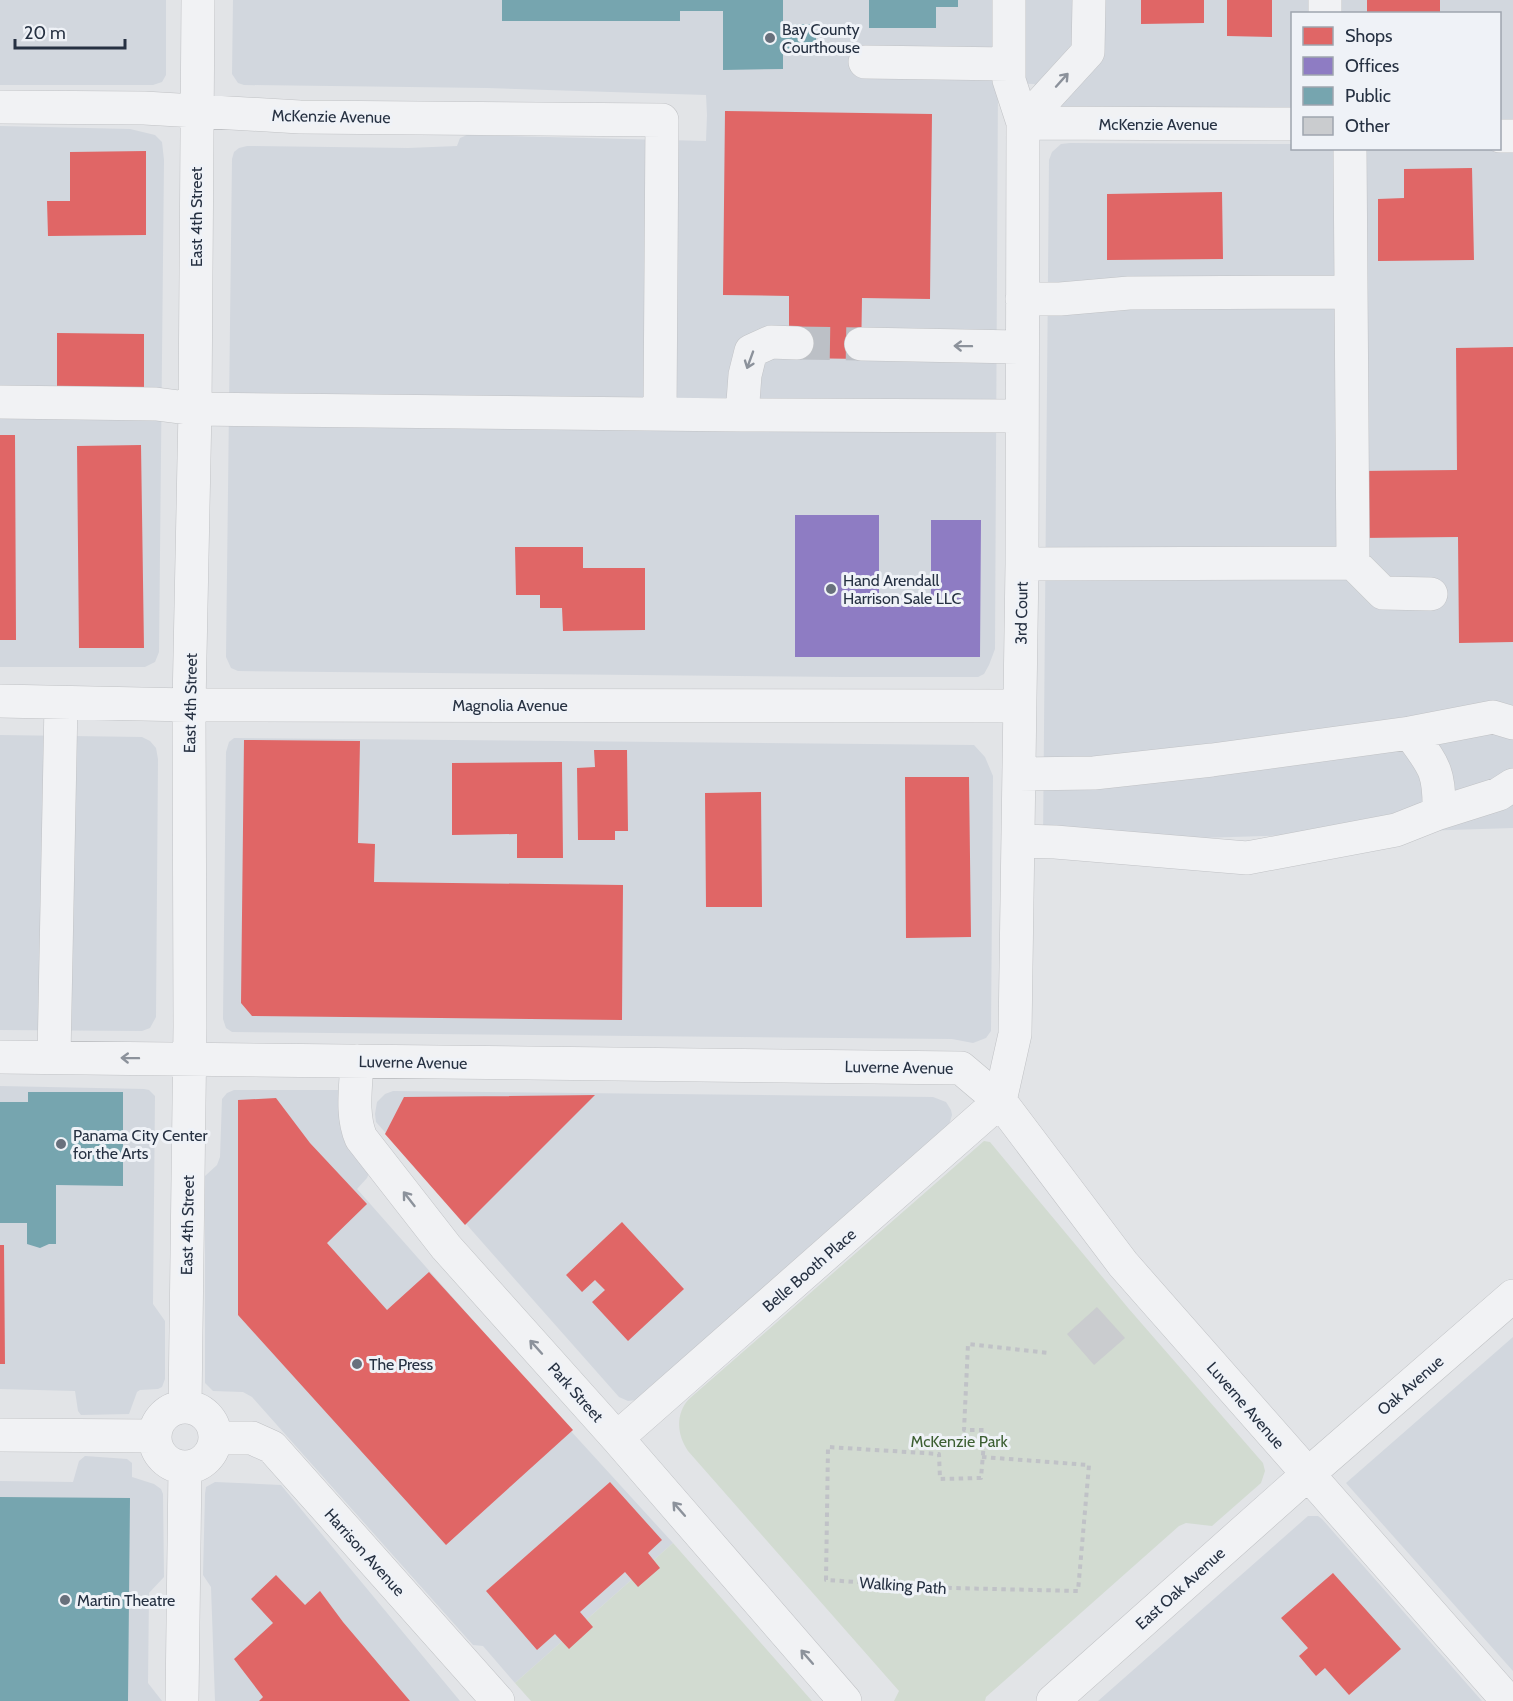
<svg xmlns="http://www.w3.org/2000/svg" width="1513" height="1701" font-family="Cabin,sans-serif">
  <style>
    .built { fill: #d2d7de }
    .green { fill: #d2dbd1 }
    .shops { fill: #e06666 }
    .offices { fill: #8e7cc3 }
    .public { fill: #76a5af }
    .building { fill: #cacccf }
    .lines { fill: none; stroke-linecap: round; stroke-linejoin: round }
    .minor-tunnel { stroke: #bcc0c6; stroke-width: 33; stroke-dasharray: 33 16; stroke-linecap: butt }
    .minor-casing { stroke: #c0c2c5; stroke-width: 34 }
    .path { stroke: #c0c2c7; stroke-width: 4; stroke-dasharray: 4.5 4.5; stroke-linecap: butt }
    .minor { stroke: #f1f2f4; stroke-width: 33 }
    .oneway { stroke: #8c929b }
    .poi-dot { fill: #68707c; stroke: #eff2f7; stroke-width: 2 }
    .labels { text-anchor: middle; stroke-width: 6; stroke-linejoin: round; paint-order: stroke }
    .poi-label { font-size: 16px; fill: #263142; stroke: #eff2f7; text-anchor: start }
    .street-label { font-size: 16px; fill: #263142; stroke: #eff2f7 }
    .park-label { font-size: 16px; fill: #3c5f32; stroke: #eff2f7 }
  </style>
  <rect width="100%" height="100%" fill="#e2e4e7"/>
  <path class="built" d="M0,0H166V75L162,82L153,85H0Z
    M233,0H1513V828L1043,843L1049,160L1052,152L1061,144L1070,143L1292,144V148H1500V14H1292V107H1058L1043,90L1034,84L998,83L995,649L989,665L984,674L978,677H845L238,671L231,668L226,657L232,159L234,152L239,148L247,146L408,148L457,146L460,138L467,135L706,141L707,115L706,95L487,88L244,85L238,83L232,74Z
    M0,126L130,129L155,135L162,142L164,160L159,652L155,662L145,667H0Z
    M0,735L142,737L150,741L156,748L158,759L156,1017L150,1028L142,1031L0,1030Z
    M234,738L974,745L985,757L993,776L991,1031L986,1038L973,1043L952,1039L232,1032L226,1028L223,1019L226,752L229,742Z
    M0,1086L144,1089L149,1090L155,1096L153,1304L165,1321V1379L162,1387L158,1389L140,1390L137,1392L129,1414L81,1415L78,1411L75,1391L0,1389Z
    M234,1090H340L369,1173L367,1178L357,1189L569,1429L673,1543L515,1683L483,1646L473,1645L252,1397L243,1392L213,1391L205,1383V1176L217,1165L220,1157L222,1099L227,1093Z
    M393,1091L933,1097L946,1102L951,1110L952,1115L949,1125L636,1400L628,1401L619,1397L376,1122L375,1114L377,1102L385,1094Z
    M1513,1337V1671L1346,1483Z
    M85,1456L127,1459L132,1463V1477L154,1484L161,1489L163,1494L164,1577L149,1593L148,1683L162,1701H0V1481L73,1482L79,1461Z
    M215,1482L281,1485L460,1701H215L211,1587L203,1575L205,1494L206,1487Z
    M1308,1516H1318L1322,1519L1482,1701H1098Z"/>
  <path class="green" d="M984,1141L990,1142L1129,1309L1263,1463L1265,1471L1261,1483L1212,1526L1186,1523L1179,1526L986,1697L985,1701H894L899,1691L688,1451C677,1435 675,1414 689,1399Z
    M673,1543L812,1701H531L515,1683Z"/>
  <path class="shops" d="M1141,0H1204V23L1141,24Z
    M1227,0H1272V37L1227,36Z
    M1367,0H1440V14H1367Z
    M725,111L932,114L930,299L862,298L861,359L797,358L789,331V296L723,295Z
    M146,151V235L48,236L47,201H70V152Z
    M1472,168L1474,260L1378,261V199L1404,198V169Z
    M1222,192L1223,259L1107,260V194Z
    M57,333L144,334V388L57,387Z
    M1513,347V642L1459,643L1458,537L1360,538L1359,471L1457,470L1456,348Z
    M0,435H15L16,640H0Z
    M141,445L144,648H79L77,446Z
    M515,547H583V568H645V630L563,631L562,608H540V595H516Z
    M244,740L360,741L358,843L375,844L374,882L623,885L622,1020L252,1016L241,1003Z
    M594,750H627L628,831H615V840H578L577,768L595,767Z
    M562,762L563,858H517V834L452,835V763Z
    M905,777H969L971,937L906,938Z
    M761,792L762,907H706L705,793Z
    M595,1095L465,1225L385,1134L404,1097Z
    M276,1098L310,1143L367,1204L327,1243L387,1310L429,1272L573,1430L446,1545L238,1315V1100Z
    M622,1222L684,1289L628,1341L592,1302L605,1290L595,1280L582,1292L566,1275Z
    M0,1245H4L5,1364H0Z
    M610,1482L662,1540L648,1553L660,1568L638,1587L625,1572L580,1612L593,1627L569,1649L555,1634L537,1650L486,1591Z
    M1333,1573L1401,1649L1349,1695L1325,1668L1316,1676L1299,1656L1308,1648L1281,1618Z
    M276,1575L305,1605L320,1591L343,1622L410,1701H259L263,1697L234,1659L273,1623L251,1599Z"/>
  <path class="offices" d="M795,515H879V597L931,598V520H981L980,657H795Z"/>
  <path class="public" d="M502,0H783V24H816V52H783V69L723,70V11H680V21H502Z
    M869,0H958V7H936V28H869Z
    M28,1092H123V1186L56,1185V1244H49L40,1248L27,1244V1223H0V1102H28Z
    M0,1497L130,1498L128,1701H0Z"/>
  <path class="building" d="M1097,1307L1125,1338L1094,1365L1067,1334Z"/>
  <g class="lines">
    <path class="minor-tunnel" d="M797,343L861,344"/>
    <g class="minor-casing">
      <path id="minor" d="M1325,14V0
        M865,62L1009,64
        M0,107L144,108L300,117L662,120L660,414
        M1023,123L1292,124
        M1023,123L1088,52L1089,0
        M1500,136H1513
        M1350,148L1353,563
        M1022,299H1060L1129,293L1351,292
        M861,344L1022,347
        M0,402L156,404L195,409L742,415L1022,416
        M742,415L745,375L751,351L771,342L797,343
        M1022,564L1353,563L1383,593L1431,594
        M0,701L189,705L1019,706
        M1410,733C1434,766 1440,771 1439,813
        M1019,774L1094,773L1212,760L1410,733L1493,717L1513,723
        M1019,841L1055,842L1247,858L1396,830L1439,813L1499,794L1513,785
        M0,1057L961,1068L1000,1101L1123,1264L1508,1701
        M54,1057L61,703
        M357,1061C356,1086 351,1115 361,1138L446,1247L617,1438L845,1701
        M1000,1101L1015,1034L1022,564L1023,123L1009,80V0
        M155 1437a30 30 0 1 1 60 0a30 30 0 1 1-60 0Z
        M185,1407L190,1027L189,705L195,409L198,0
        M0,1435L154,1436
        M215,1438H252L272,1447L498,1701
        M617,1438L1000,1101
        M182,1701L185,1467
        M1053,1701L1307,1475L1513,1296"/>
    </g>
    <path class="path" d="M982,1457L1089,1465L1078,1591L952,1588L826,1580L828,1447L939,1454L940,1479L981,1478L985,1430H964L968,1344L1048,1353"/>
    <use href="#minor" class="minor"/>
  </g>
  <defs><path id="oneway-shaft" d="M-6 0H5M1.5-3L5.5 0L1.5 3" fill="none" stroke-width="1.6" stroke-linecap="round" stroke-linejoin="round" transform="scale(1.5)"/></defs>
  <g class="oneway">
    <use href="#oneway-shaft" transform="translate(1062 80) rotate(-48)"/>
    <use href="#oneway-shaft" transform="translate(963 346) rotate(-179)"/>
    <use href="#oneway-shaft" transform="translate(750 360) rotate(110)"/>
    <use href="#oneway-shaft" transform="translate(130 1058) rotate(-179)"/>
    <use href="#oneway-shaft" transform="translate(409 1199) rotate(-128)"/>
    <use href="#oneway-shaft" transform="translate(536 1347) rotate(-132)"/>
    <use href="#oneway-shaft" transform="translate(679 1509) rotate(-131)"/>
    <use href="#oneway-shaft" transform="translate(807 1657) rotate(-131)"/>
  </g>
  <g class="poi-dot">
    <circle cx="770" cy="38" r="6"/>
    <circle cx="831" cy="589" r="6"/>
    <circle cx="61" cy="1144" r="6"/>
    <circle cx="357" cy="1364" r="6"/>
    <circle cx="65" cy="1600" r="6"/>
  </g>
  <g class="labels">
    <g class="poi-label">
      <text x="782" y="35">Bay County<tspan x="782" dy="18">Courthouse</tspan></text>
      <text x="843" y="586">Hand Arendall<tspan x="843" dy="18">Harrison Sale LLC</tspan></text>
      <text x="73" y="1141">Panama City Center<tspan x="73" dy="18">for the Arts</tspan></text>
      <text x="369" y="1370">The Press</text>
      <text x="77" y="1606">Martin Theatre</text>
    </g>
    <g class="street-label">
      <text transform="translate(331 116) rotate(1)" y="6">McKenzie Avenue</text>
      <text x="1158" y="130">McKenzie Avenue</text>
      <text transform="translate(196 217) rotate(-90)" y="6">East 4th Street</text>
      <text transform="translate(1021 613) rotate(-89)" y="6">3rd Court</text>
      <text transform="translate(190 703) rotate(-89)" y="6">East 4th Street</text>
      <text x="510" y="711">Magnolia Avenue</text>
      <text transform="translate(413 1062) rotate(1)" y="6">Luverne Avenue</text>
      <text transform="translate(899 1067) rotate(1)" y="6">Luverne Avenue</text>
      <text transform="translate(187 1225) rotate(-89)" y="6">East 4th Street</text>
      <text transform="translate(809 1270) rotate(-41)" y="6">Belle Booth Place</text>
      <text transform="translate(1410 1385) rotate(-41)" y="6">Oak Avenue</text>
      <text transform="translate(576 1392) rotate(48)" y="6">Park Street</text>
      <text transform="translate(1246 1405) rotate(49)" y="6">Luverne Avenue</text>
      <text transform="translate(365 1552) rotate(48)" y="6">Harrison Avenue</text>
      <text transform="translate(903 1585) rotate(4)" y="6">Walking Path</text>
      <text transform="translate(1180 1588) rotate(-42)" y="6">East Oak Avenue</text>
    </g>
    <g class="park-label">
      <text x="959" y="1447">McKenzie Park</text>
    </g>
  </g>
  <rect x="1291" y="12" width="210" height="138" fill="#eff2f7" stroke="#9fa5af" stroke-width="1.5"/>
  <rect x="1303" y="27" width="30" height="18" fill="#e06666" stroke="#9fa5af" stroke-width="1.5"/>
  <text x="1345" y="42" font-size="18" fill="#263142">Shops</text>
  <rect x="1303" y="57" width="30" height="18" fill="#8e7cc3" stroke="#9fa5af" stroke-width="1.5"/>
  <text x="1345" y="72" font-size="18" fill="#263142">Offices</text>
  <rect x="1303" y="87" width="30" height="18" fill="#76a5af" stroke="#9fa5af" stroke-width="1.5"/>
  <text x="1345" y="102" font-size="18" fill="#263142">Public</text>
  <rect x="1303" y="117" width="30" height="18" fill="#cacccf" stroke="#9fa5af" stroke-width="1.5"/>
  <text x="1345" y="132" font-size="18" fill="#263142">Other</text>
  <path d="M15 39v9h110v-9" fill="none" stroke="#263142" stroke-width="3"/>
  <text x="24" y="39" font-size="18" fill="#263142" stroke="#eff2f7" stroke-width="4.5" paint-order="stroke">20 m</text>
</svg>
